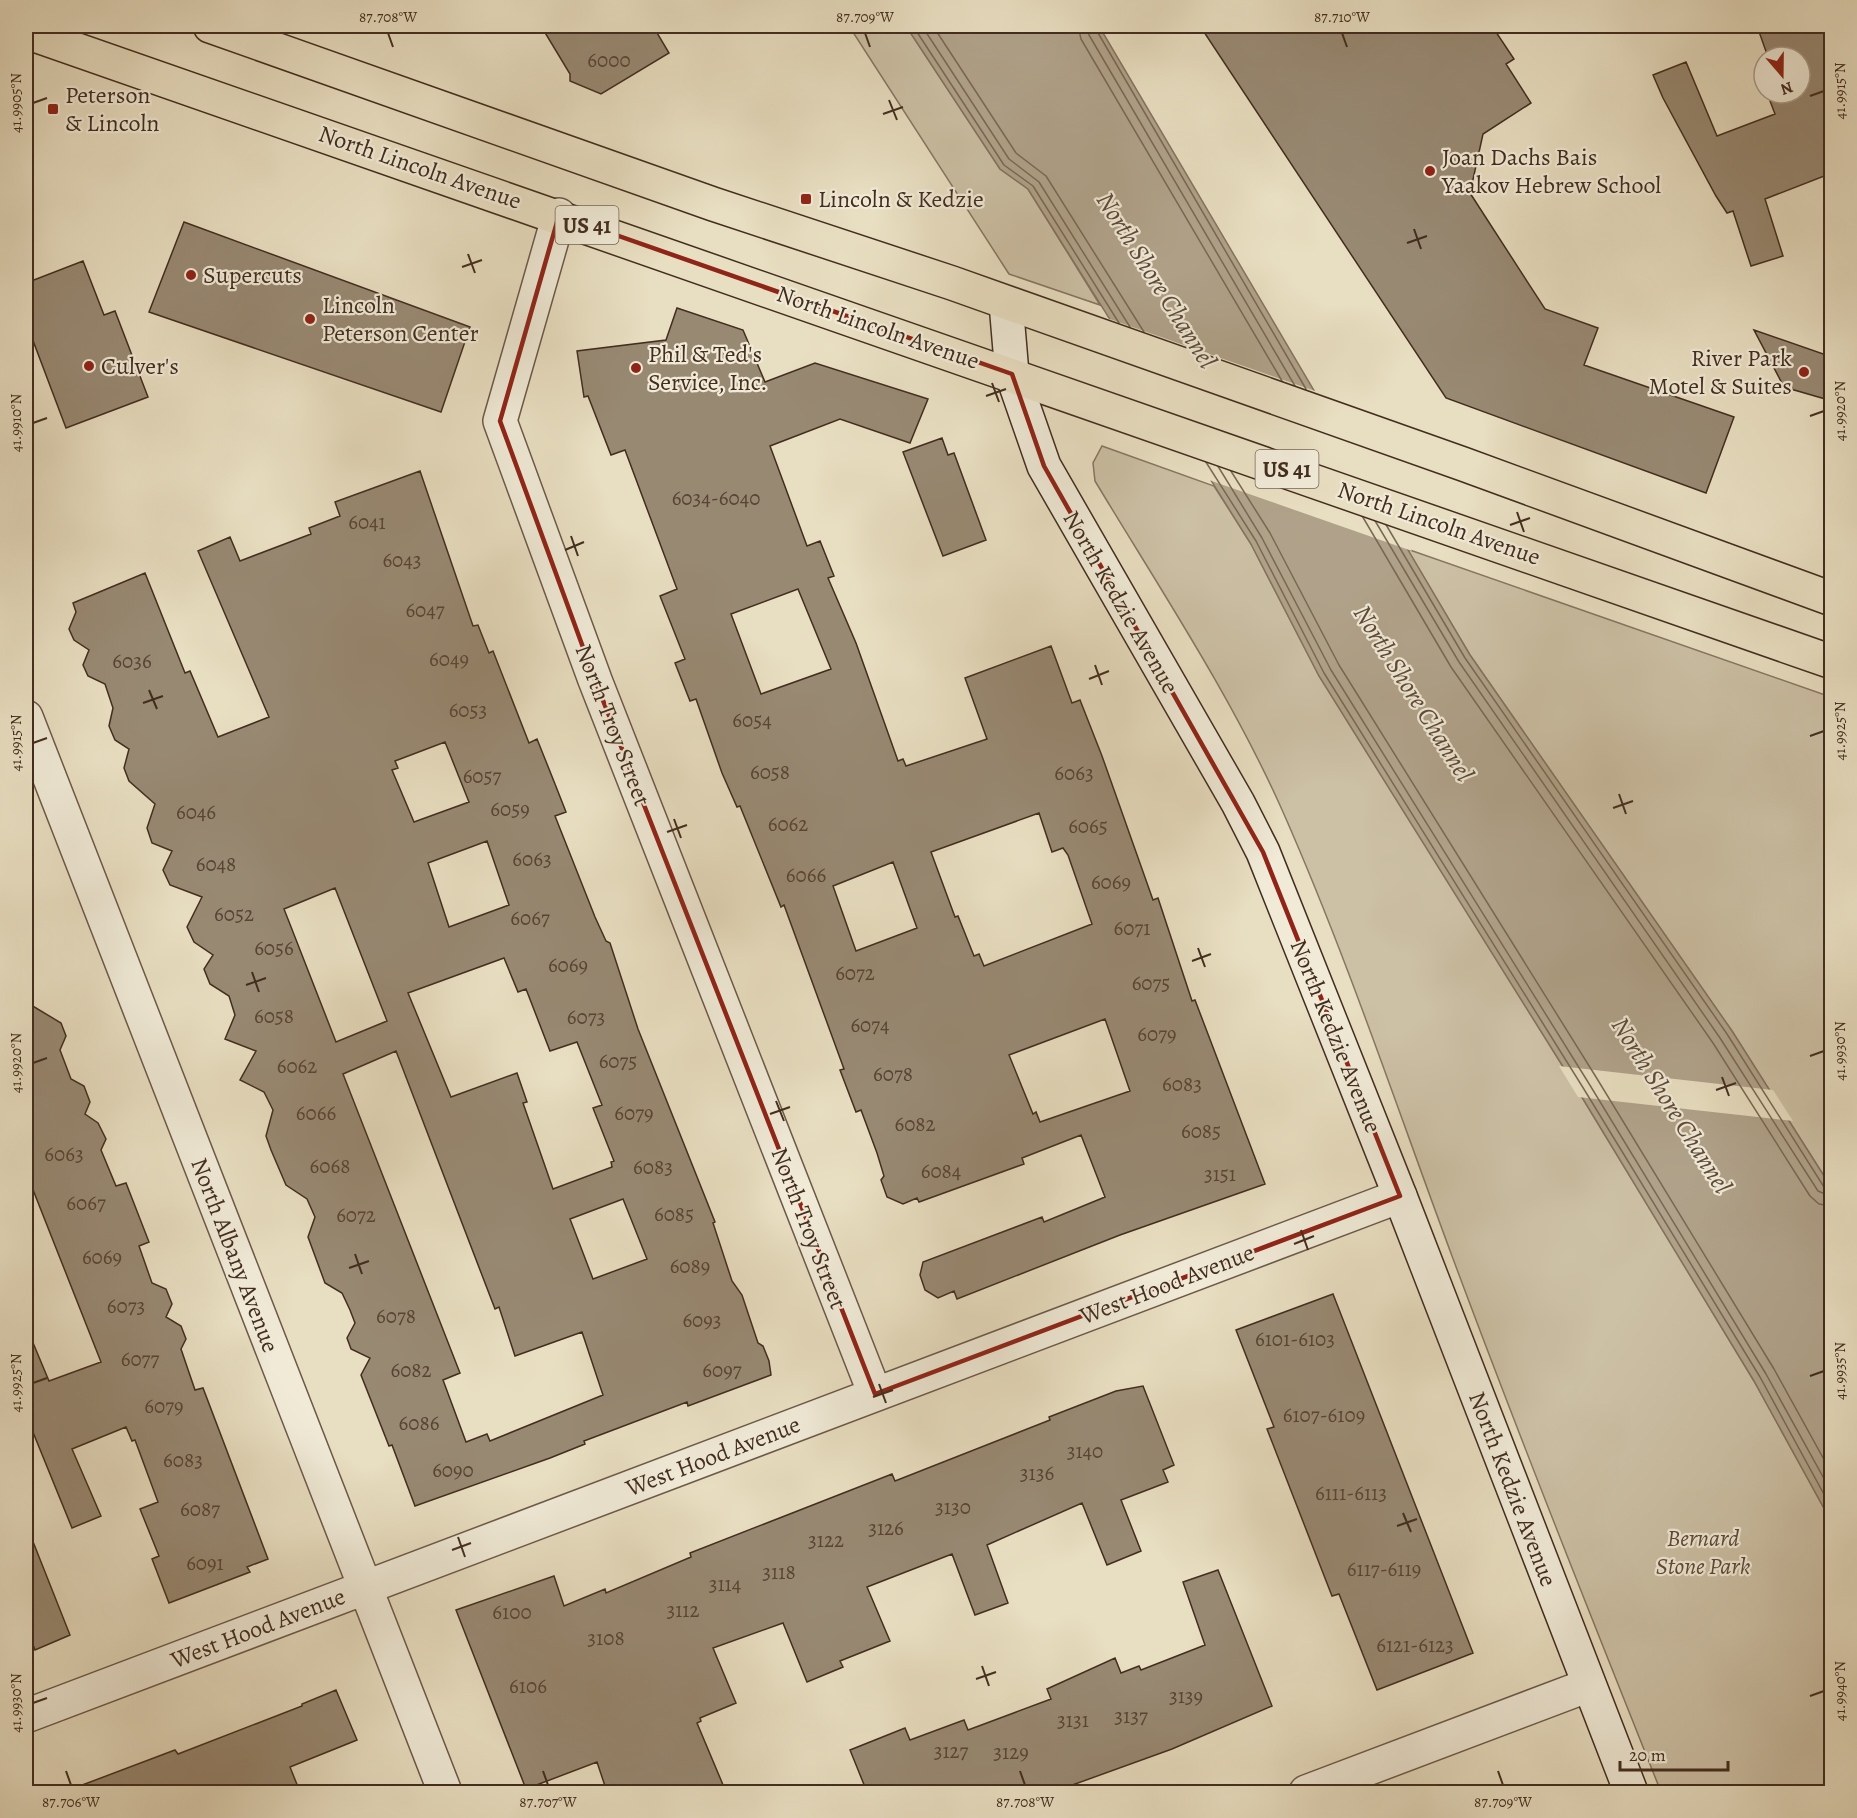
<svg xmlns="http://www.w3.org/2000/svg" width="1857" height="1818" font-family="Alegreya,serif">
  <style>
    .green { fill: #ccc0a5; stroke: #877662; stroke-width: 1.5 }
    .water { fill: #b0a28a; stroke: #84735f; stroke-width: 1.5 }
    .pier { fill: #e8dec1 }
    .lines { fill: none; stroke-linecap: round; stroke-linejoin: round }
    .shore { stroke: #796854; stroke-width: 1.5 }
    .building { fill: #988973; stroke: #422d1f; stroke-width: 1.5; fill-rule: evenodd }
    .street-casing { stroke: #6c5948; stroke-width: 36 }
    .secondary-casing { stroke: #422d1f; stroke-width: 36 }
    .primary-casing { stroke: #422d1f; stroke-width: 36 }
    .street { stroke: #f0ead7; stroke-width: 33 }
    .secondary { stroke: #f0ead7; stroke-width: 33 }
    .primary { stroke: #e8dec1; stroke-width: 33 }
    .marked { fill: none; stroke: #8f2418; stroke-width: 4.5; stroke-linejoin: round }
    .ticks { fill: none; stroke: #422d1f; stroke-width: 2 }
    .poi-dot { fill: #8f2418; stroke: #f0ead7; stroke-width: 2 }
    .labels { text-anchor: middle; stroke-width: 4.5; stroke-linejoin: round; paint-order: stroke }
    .number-label { font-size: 21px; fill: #584434 }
    .shield { fill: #f0ead7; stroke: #766656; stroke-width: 1.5 }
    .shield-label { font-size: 22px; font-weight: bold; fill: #422d1f }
    .poi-label { font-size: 24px; fill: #422d1f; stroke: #f0ead7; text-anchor: start }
    .street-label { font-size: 24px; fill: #422d1f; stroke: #f0ead7 }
    .park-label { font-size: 24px; font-style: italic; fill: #5e4a3a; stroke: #f0ead7 }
    .water-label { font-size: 26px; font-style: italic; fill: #5e4a3a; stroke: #f0ead7 }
    .neatline { fill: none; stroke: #422d1f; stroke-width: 2 }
    .ticks-label { font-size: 15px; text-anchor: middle; fill: #422d1f }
  </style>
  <rect width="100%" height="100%" fill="#e8dec1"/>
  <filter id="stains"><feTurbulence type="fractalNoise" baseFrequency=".00333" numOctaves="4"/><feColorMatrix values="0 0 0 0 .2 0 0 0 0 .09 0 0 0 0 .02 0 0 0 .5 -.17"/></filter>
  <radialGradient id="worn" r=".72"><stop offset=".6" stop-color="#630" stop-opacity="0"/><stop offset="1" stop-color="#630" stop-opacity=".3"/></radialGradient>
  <path class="green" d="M849,26H906L1000,169L1028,189L1100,305L1009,274Z
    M1102,446L1214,486L1251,544L1319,676L1577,1089L1754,1381L1831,1521V1792H1661C1590,1614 1519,1436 1452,1256C1397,1108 1347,957 1283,812C1232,697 1160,589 1095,481L1093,463Z
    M1407,549L1831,697V1187L1732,1031L1470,655Z"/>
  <path class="water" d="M906,26H1099L1470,655L1732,1031L1831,1187V1521L1754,1381L1577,1089L1319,676L1251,544L1028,189L1000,169Z"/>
  <path class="pier" d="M1104,317L1318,392L1412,551L1206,479Z
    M1559,1066L1773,1090L1793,1121L1578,1097Z"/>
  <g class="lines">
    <path class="shore" d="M913,26L1004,165L1033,186L1119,323
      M922,26L1009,159L1039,182L1130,327
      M933,26L1016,153L1046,176L1144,332
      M1078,26L1081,39L1282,381
      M1087,26L1089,35L1295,386
      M1094,26L1306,389
      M1204,459L1256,541L1324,673L1582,1086L1760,1377L1832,1509
      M1216,463L1262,538L1331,670L1588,1082L1766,1374L1832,1493
      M1229,468L1270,533L1339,665L1596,1077L1774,1369L1832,1474
      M1361,514L1451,667L1713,1043L1810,1196L1819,1204L1832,1206
      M1374,519L1459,662L1720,1038L1818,1191L1832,1197
      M1385,523L1465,658L1727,1034L1824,1187L1832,1190"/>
  </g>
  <path class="building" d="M541,26H653L669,53L601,94L570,81V74Z
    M1200,26H1492L1514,59L1506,64L1531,103L1483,134L1470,193L1545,309L1598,328L1584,365L1734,417L1706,493L1446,398Z
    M1757,26H1832V173L1765,199L1783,256L1751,266L1733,211L1727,213L1716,196L1663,98L1653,75L1686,62L1717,136L1775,114L1767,93H1800V57H1768Z
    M184,222L470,327L441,412L149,312Z
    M83,261L104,315L115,311L148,397L66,428L26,322V283Z
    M677,308L743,330L765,382L815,363L928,399L910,443L840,419L770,446L807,546L820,541L834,576L828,578L856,643L898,761L903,759L906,766L987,739L965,678L1051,646L1072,703L1080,700L1102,756L1153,900L1158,898L1192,1001L1195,1000L1265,1184L1120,1235L957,1299L954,1291L938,1298L925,1290L920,1275L923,1262L1042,1217L1044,1222L1105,1197L1081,1135L1022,1158L1024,1164L919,1202L917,1198L903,1204L887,1197L881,1180L884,1176L877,1153L861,1110L856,1112L840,1070L844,1069L784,905L781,907L740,806L737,807L722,773L696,699L690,701L675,663L685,659L660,596L677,589L625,450L611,455L588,396L584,397L577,351L666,340ZM798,589L831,669L761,694L731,614ZM1039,813L1052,852L1063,848L1068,855L1092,924L984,966L979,954L974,956L958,916L955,917L931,852ZM893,862L917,928L856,951L833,886ZM1105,1019L1130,1091L1040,1122L1036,1112L1033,1114L1009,1055Z
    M1754,330L1832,357V401L1784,387Z
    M942,438L948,455L954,453L986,540L943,556L903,452Z
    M420,471L473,626L478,625L489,653L493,651L529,743L537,739L555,784L566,812L555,816L595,917L606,941L610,943L638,1029L715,1222L713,1223L732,1281L742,1295L758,1343L763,1346L769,1361L771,1375L688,1406L687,1402L584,1441L585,1444L550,1458L415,1506L392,1445L389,1446L361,1375L370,1358L351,1349L347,1338L355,1323L350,1310L342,1293L325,1283L308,1237L315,1217L307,1199L286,1185L271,1150L266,1136L273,1110L264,1092L240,1080L256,1051L225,1039L235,1015L229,996L210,984L204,969L213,955L194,942L187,927L202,897L170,885L163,870L172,851L152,843L147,828L155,804L129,781L124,768L129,749L115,740L109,726L113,708L105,684L88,676L83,665L89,650L74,640L69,629L76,612L73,603L145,573L185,673L190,671L218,737L269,717L198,551L230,537L240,561L311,534L309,528L340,516L335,502ZM445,742L469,802L414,822L392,770L398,768L395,761ZM487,841L509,905L449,927L428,863ZM335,888L387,1021L336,1042L284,909ZM504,958L518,992L526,989L550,1051L577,1042L602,1105L593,1108L614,1161L611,1162L612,1167L553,1189L523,1103L527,1102L517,1073L451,1097L408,993ZM396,1051L495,1309L499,1307L515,1356L582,1332L603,1395L490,1441L487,1434L466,1442L443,1380L460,1373L343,1074ZM623,1199L647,1259L593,1279L570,1219Z
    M26,1002L61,1023L66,1036L60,1050L71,1079L84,1086L90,1102L85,1114L98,1123L106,1139L101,1150L116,1186L126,1183L149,1242L139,1246L152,1283L166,1289L172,1304L166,1317L181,1326L186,1339L181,1349L195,1390L203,1388L268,1559L247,1567L250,1572L169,1603L152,1559L159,1556L140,1509L158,1502L135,1440L132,1441L126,1427L72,1449L101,1516L72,1528L26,1415V1326L49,1381L101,1362L26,1172Z
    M1333,1294L1473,1653L1377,1690L1339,1594L1332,1596L1267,1429L1274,1427L1236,1330Z
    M1143,1386L1174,1465L1163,1470L1168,1482L1121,1500L1141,1551L1107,1565L1082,1503L987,1545L1008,1603L975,1615L952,1554L867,1587L890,1641L840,1661L843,1667L807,1682L783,1623L713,1648L736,1703L700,1718L701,1721L697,1723L726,1792H607L597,1762L526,1789L456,1610L554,1576L564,1606L605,1589L606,1593L691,1557L690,1553L892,1474L895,1481L1050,1420L1049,1417L1116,1391Z
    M28,1529L70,1635L35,1650L26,1627V1530Z
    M1218,1570L1272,1706L1172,1749L1053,1792H867L850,1750L905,1728L910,1740L964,1720L968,1730L1051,1699L1047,1689L1115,1658L1121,1673L1139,1666L1141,1670L1205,1645L1183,1582Z
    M336,1690L357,1740L290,1767L300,1792H70L69,1790L175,1750L178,1754L302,1706V1704Z"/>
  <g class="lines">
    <g class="street-casing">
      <path id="street" d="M559,215L500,421L595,680L875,1394
        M26,717L445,1792
        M26,1716L1400,1196
        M1306,1792L1589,1685"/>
    </g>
    <g class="secondary-casing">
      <path id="secondary" d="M1006,303L1012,374L1044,466L1238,803L1263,852L1400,1196L1631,1792"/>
    </g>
    <g class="primary-casing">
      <path id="primary" d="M210,26L713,204L952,283L1463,464L1832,599
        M26,32C629,238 1231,448 1832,662"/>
    </g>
    <use href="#street" class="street"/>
    <use href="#secondary" class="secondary"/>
    <use href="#primary" class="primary"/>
  </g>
  <path class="marked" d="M559,215L1012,374L1044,466L1263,852L1400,1196L875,1394L595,680L500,421Z"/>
  <path class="ticks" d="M388,33L393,47M865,33L870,47M1342,33L1347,47M1810,96L1824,91M889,100L897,120M33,103L47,98M883,114L903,107M1414,229L1421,249M1407,243L1427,236M468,254L475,273M462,267L482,260M992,383L999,402M986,396L1006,389M1810,416L1824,411M33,423L47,418M1517,512L1524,532M1510,525L1530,518M571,536L578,556M565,550L584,542M1095,665L1102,685M1089,679L1109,671M149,690L157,709M143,703L163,696M1810,736L1824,731M33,743L47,738M1619,794L1626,814M1613,808L1633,801M674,819L681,838M667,832L687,825M1198,948L1205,967M1192,961L1211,954M252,972L259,992M246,985L266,978M1810,1056L1824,1051M33,1063L47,1058M1722,1077L1729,1096M1716,1090L1736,1083M776,1101L784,1121M770,1114L790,1107M1301,1230L1308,1250M1294,1244L1314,1236M355,1254L362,1274M349,1268L369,1261M1810,1376L1824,1371M33,1383L47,1378M879,1384L886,1403M873,1397L893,1390M1403,1513L1411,1532M1397,1526L1417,1519M458,1537L465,1557M452,1550L471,1543M982,1666L989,1686M976,1679L996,1672M1810,1696L1824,1691M33,1703L47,1698M66,1771L71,1785M543,1771L548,1785M1020,1771L1025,1785M1498,1771L1503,1785"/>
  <g class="poi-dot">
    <rect x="47" y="103" width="12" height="12" rx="3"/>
    <circle cx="1430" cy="171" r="6"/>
    <rect x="800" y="193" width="12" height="12" rx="3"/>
    <circle cx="191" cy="275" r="6"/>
    <circle cx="310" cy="319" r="6"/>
    <circle cx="89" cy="366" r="6"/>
    <circle cx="636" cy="368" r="6"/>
    <circle cx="1804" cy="372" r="6"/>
  </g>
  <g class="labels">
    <g class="number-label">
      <text x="609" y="67">6000</text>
      <text x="716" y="505">6034-6040</text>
      <text x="367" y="529">6041</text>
      <text x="402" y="567">6043</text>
      <text x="425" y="617">6047</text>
      <text x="449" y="666">6049</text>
      <text x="132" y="668">6036</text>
      <text x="468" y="717">6053</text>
      <text x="752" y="727">6054</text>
      <text x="770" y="779">6058</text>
      <text x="1074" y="780">6063</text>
      <text x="482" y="783">6057</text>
      <text x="510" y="816">6059</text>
      <text x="196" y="819">6046</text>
      <text x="788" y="831">6062</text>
      <text x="1088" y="833">6065</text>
      <text x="532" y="866">6063</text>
      <text x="216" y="871">6048</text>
      <text x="806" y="882">6066</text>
      <text x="1111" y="889">6069</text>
      <text x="234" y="921">6052</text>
      <text x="530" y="925">6067</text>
      <text x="1132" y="935">6071</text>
      <text x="274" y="955">6056</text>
      <text x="568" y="972">6069</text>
      <text x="855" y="980">6072</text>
      <text x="1151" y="990">6075</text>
      <text x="274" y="1023">6058</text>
      <text x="586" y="1024">6073</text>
      <text x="870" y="1032">6074</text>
      <text x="1157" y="1041">6079</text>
      <text x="618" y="1068">6075</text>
      <text x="297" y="1073">6062</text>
      <text x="893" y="1081">6078</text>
      <text x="1182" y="1091">6083</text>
      <text x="316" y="1120">6066</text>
      <text x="634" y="1120">6079</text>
      <text x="915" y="1131">6082</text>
      <text x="1201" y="1138">6085</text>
      <text x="64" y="1161">6063</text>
      <text x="330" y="1173">6068</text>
      <text x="653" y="1174">6083</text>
      <text x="941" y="1178">6084</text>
      <text x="1220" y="1181">3151</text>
      <text x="86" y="1210">6067</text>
      <text x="674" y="1221">6085</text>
      <text x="356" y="1222">6072</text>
      <text x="102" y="1264">6069</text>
      <text x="690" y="1273">6089</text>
      <text x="126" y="1313">6073</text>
      <text x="396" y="1323">6078</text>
      <text x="702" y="1327">6093</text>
      <text x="1295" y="1346">6101-6103</text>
      <text x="140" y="1366">6077</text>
      <text x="411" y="1377">6082</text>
      <text x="722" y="1377">6097</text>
      <text x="164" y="1413">6079</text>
      <text x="1324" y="1422">6107-6109</text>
      <text x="419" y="1430">6086</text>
      <text x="1085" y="1458">3140</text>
      <text x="183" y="1467">6083</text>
      <text x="453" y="1477">6090</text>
      <text x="1037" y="1480">3136</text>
      <text x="1351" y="1500">6111-6113</text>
      <text x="953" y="1514">3130</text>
      <text x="200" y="1516">6087</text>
      <text x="886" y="1535">3126</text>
      <text x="826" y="1547">3122</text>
      <text x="205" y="1570">6091</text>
      <text x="1384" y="1576">6117-6119</text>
      <text x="779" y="1579">3118</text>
      <text x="725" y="1591">3114</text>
      <text x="683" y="1617">3112</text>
      <text x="512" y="1619">6100</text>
      <text x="606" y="1645">3108</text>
      <text x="1415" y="1652">6121-6123</text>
      <text x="528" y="1693">6106</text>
      <text x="1186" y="1703">3139</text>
      <text x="1131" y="1723">3137</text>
      <text x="1073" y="1727">3131</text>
      <text x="951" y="1758">3127</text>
      <text x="1011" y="1759">3129</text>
    </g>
    <g class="shield">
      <rect x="555.5" y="206" width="63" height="38" rx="4.5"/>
      <rect x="1255.5" y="450" width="63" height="38" rx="4.5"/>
    </g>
    <g class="shield-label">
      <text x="587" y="233">US 41</text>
      <text x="1287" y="477">US 41</text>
    </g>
    <g class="poi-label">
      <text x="65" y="103">Peterson<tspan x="65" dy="28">&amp; Lincoln</tspan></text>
      <text x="1442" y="165">Joan Dachs Bais<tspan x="1442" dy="28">Yaakov Hebrew School</tspan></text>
      <text x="818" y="207">Lincoln &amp; Kedzie</text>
      <text x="203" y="283">Supercuts</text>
      <text x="322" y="313">Lincoln<tspan x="322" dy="28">Peterson Center</tspan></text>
      <text x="648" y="362">Phil &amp; Ted's<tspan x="648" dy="28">Service, Inc.</tspan></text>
      <text x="1792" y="366" text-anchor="end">River Park<tspan x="1792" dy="28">Motel &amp; Suites</tspan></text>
      <text x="101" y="374">Culver's</text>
    </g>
    <g class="street-label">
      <text transform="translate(420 167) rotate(19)" y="8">North Lincoln Avenue</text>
      <text transform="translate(878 327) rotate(19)" y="8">North Lincoln Avenue</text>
      <text transform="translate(1439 523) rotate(19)" y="8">North Lincoln Avenue</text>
      <text transform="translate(1121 602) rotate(60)" y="8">North Kedzie Avenue</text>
      <text transform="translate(613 725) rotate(69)" y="8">North Troy Street</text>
      <text transform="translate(1336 1036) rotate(68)" y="8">North Kedzie Avenue</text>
      <text transform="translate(809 1228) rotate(69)" y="8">North Troy Street</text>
      <text transform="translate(235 1255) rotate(69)" y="8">North Albany Avenue</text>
      <text transform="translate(1167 1284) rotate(-21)" y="8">West Hood Avenue</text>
      <text transform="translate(713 1456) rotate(-21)" y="8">West Hood Avenue</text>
      <text transform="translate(1513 1489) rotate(69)" y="8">North Kedzie Avenue</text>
      <text transform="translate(258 1628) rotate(-21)" y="8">West Hood Avenue</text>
    </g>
    <g class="park-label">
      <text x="1703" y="1546">Bernard<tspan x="1703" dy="28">Stone Park</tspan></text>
    </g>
    <g class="water-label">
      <text transform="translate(1157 280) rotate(58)" y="9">North Shore Channel</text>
      <text transform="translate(1414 693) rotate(58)" y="9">North Shore Channel</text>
      <text transform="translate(1672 1105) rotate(58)" y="9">North Shore Channel</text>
    </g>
  </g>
  <rect width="1857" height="1818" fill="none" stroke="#e8dec1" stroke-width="66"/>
  <g transform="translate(1782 75) rotate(160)"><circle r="28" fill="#f0ead7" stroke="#aa9e8d" stroke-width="1.5"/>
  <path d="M0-4.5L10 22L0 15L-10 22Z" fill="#8f2418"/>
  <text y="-9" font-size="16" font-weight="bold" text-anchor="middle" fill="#422d1f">N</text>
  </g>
  <path d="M1620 1761v9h108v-9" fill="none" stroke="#422d1f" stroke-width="3"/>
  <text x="1629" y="1761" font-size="18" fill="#422d1f" stroke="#f0ead7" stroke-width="4.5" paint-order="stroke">20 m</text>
  <rect x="33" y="33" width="1791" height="1752" class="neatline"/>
  <g class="ticks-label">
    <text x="388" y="22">87.708°W</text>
    <text x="865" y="22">87.709°W</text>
    <text x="1342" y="22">87.710°W</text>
    <text transform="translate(1840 91) rotate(-90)" y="5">41.9915°N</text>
    <text transform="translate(16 103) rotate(-90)" y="5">41.9905°N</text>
    <text transform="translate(1840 411) rotate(-90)" y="5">41.9920°N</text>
    <text transform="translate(16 423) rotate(-90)" y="5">41.9910°N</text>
    <text transform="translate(1840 731) rotate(-90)" y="5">41.9925°N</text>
    <text transform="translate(16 743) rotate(-90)" y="5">41.9915°N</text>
    <text transform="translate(1840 1051) rotate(-90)" y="5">41.9930°N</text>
    <text transform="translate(16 1063) rotate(-90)" y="5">41.9920°N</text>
    <text transform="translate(1840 1371) rotate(-90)" y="5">41.9935°N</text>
    <text transform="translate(16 1383) rotate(-90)" y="5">41.9925°N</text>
    <text transform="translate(1840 1691) rotate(-90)" y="5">41.9940°N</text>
    <text transform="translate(16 1703) rotate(-90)" y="5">41.9930°N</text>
    <text x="71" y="1807">87.706°W</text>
    <text x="548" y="1807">87.707°W</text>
    <text x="1025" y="1807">87.708°W</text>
    <text x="1503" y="1807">87.709°W</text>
  </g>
  <rect width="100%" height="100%" filter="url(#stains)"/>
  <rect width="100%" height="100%" fill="url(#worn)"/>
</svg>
